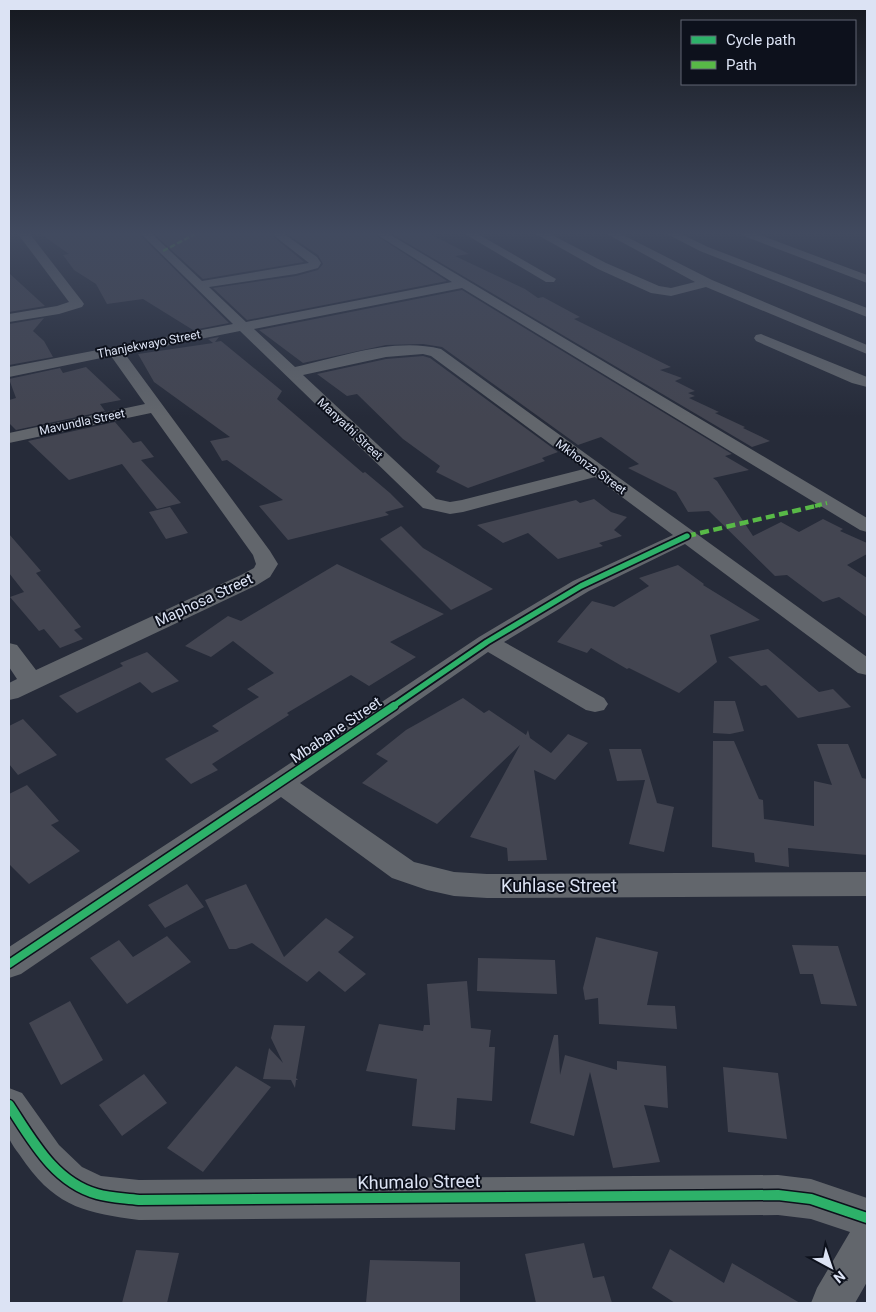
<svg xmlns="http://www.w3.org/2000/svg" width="876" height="1312" font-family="Roboto,sans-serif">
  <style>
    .building { fill: #434551 }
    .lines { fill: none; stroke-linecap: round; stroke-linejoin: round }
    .minor { fill: #62666c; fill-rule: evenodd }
    .quiet-far2 { stroke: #58b947; stroke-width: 2.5; stroke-dasharray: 5.5 2.5; stroke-linecap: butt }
    .quiet-far1 { stroke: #58b947; stroke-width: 4; stroke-dasharray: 7 4; stroke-linecap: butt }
    .quiet { stroke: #58b947; stroke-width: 4.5; stroke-dasharray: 9 4.5; stroke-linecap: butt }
    .cycleway-far2-casing { stroke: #0d111c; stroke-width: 9 }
    .cycleway-far1-casing { stroke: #0d111c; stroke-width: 11 }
    .cycleway-casing { stroke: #0d111c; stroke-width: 13 }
    .cycleway-far2 { stroke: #2db169; stroke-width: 5.5 }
    .cycleway-far1 { stroke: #2db169; stroke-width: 8 }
    .cycleway { stroke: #2db169; stroke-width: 10 }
    .labels { text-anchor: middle; stroke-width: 4; stroke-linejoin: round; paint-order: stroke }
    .far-street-label { font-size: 12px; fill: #dce3f4; stroke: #0d111c }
    .street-label { font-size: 15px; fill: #dce3f4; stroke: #0d111c }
    .near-street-label { font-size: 18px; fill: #dce3f4; stroke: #0d111c }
  </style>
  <rect width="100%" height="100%" fill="#262b39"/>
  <path class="building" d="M41,234H139L229,323L193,330L143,299L107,304L96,284L74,270L63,255L69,254Z
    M154,234H270L304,262L203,279Z
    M287,234H374L447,281L247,320L213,288L296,276L318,270L323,264L318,255Z
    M392,234H430L469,254L455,256L525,289L538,298L543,297L580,317L574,319L671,367L660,370L682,378L675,381L695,391L688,393L695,396L689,398L719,412L715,413L745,427L743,428L770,441L752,447Z
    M9,273L45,306L9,312Z
    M462,290L732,454L725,456L749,470L713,478L717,481L753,536L781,522L799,532L823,519L843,529L840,531L867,543V554L847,565L867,578V617L839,597L823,602L787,575L775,576L709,511L688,512L676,492L628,468L639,464L601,437L578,445L442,347L423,344L386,345L303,363L259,330Z
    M44,318L33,331L44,341L53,357L9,365V324Z
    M219,337L215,342L221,341L282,391L277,399L363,473L365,472L390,493L404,507L385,512L389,515L288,540L259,506L283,500L227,460L222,461L210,441L230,437L154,382L138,354L213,343L208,339Z
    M423,356L430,358L558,452L542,458L545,461L468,488L436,472L440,466L403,439L357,394L347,396L317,374L386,359Z
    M86,367L121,400L100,404L105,411L16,430L9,423V400L16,398L9,379L60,368L63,373Z
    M115,422L133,443L141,441L154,457L141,460L181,503L157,509L122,464L69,480L28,441Z
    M594,499L611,512L627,517L614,530L622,536L599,543L603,546L558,559L528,533L503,543L477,525L576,500L580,503Z
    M170,507L188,533L166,539L149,512Z
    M401,526L423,548L493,589L451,610L380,539Z
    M9,534L41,571L36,573L81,627L74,630L83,639L60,648L44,629L39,631L10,597L24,592L9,573Z
    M337,564L444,614L390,642L416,657L369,686L351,675L287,713L289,715L212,764L218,770L191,784L165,759L219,731L212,726L259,697L247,689L274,673L233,641L211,657L185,646L228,616L241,621Z
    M678,565L704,584L703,585L760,620L710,635L717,662L679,693L629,668L627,669L591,648L587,653L557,642L592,601L614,607L649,586L639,578Z
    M768,649L819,692L833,689L851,707L798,718L766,685L761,686L728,657Z
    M147,652L179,681L152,693L140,682L77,713L59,696L123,666L120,663Z
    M463,698L484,713L489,710L526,735L528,730L530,738L551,753L568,734L588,743L555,780L534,770L547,860L508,861L507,848L470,837L520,745L437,824L362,783L388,761L376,754L406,730Z
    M714,701H735L744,731L730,734L713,733Z
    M23,719L57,755L18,775L9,764V726Z
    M713,741H734L759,799L763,800L764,819L814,826V781L832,785L817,744H848L862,778L867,779V855L788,848L789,867L755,862L754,853L712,847Z
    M609,749H641L657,803L674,807L664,852L629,844L645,780L617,781Z
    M27,785L59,821L51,825L80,851L29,884L9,864V794Z
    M187,884L204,907L165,928L148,905Z
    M246,884L284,957L326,918L354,937L338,952L366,974L345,992L319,971L307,982L252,943L236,949H229L205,900Z
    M167,936L191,962L127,1004L90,958L119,940L133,957Z
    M596,937L658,952L647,1005L675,1006L677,1029L599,1024L598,998L585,1000L583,988Z
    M792,945L838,946L857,1006L821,1004L813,974H800Z
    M478,958L555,960L557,994L477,991Z
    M467,981L471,1028L491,1030L489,1047H495L492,1101L457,1098L455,1130L412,1126L417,1079L366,1071L379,1024L423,1031L424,1025H430L427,984Z
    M70,1001L103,1060L61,1085L29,1023Z
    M274,1025L305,1026L296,1078L298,1080H296L295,1088L291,1080L263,1079L269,1048L283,1063L271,1038Z
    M554,1035H558L560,1075L565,1055L617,1070V1061L666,1066L668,1108L644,1105L660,1162L613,1168L590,1072L574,1136L530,1123Z
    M236,1066L271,1087L203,1172L167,1148Z
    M723,1067L778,1073L787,1139L728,1132Z
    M144,1074L167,1103L122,1136L99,1105Z
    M584,1243L593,1278L604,1276L612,1303H536L525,1254Z
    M670,1249L724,1283L732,1263L800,1303H675L652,1288Z
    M136,1250L179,1253L167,1303H122Z
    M370,1260L460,1262V1303H366Z"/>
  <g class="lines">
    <path class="minor" d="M18,234H30L82,301L84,304L82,307L59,314L9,322V314L57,306L69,302Z
      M141,234H152L202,281L309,263L272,234H284L317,257L321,263L318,268L296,274L209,287L246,322L452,282L376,234H389L867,518V532L860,530L462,288L254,329L295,367C341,357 394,337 441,349L867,657V675L858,673L685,544L589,591L504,642L604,698L608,704L604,710L595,712L586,710L488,652L300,783L414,862L454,872L487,874L867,872V896L487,898L454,896L427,890L392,878L281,797L21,974L9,978V947L271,776L479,637L573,581L673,535L595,477L463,512L450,514L423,508L240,331L125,354L270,551L278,564L270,577L257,585L18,698L9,700V683L17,679L9,667V643L17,645L36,670L241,575L254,568L256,564L253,555L151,413L9,443V433L145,404L111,356L9,377V367L233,324ZM423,354L431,356L584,469L462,500L450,502L436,499L303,375L386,357Z
      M465,234H478L556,279L554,282H546Z
      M536,234H550L606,263L659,286L671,288L695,282L607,234H621L712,280L867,345V354L706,287L671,296L651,293L598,269Z
      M667,234H681L708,247L867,308V317L700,251Z
      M742,234H757L867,275V283L744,236Z
      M761,334L867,377V387L852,383L756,341L754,338L756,335Z
      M9,1088L22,1093L59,1145L82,1167L101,1176L139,1180L778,1175L811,1179L867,1198V1282L855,1303H811L817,1288L850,1232L811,1219L778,1215L139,1220C88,1213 58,1208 26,1164C21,1156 12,1146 9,1138C6,1129 8,1097 9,1088Z"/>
    <path class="quiet-far2" d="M163,251L195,234"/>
    <path class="quiet-far1" d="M815,506L827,503"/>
    <path class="quiet" d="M687,536L820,505"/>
    <g class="cycleway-far2-casing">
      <path id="cycleway-far2" d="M392,707L487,642L581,586L687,536"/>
    </g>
    <g class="cycleway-far1-casing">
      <path id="cycleway-far1" d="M9,964L394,706"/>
    </g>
    <g class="cycleway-casing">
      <path id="cycleway" d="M9,1105C32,1140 54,1182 97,1194C110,1198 125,1198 139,1200L778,1195L811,1199L867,1218"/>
    </g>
    <use href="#cycleway-far2" class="cycleway-far2"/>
    <use href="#cycleway-far1" class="cycleway-far1"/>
    <use href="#cycleway" class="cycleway"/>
  </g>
  <linearGradient id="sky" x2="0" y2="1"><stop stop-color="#15181f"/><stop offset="0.56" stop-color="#414a5f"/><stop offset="1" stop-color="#414a5f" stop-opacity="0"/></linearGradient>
  <rect width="876" height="417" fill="url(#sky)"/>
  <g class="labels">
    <g class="far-street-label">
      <text transform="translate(149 344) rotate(-11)" y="4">Thanjekwayo Street</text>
      <text transform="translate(82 422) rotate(-12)" y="4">Mavundla Street</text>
      <text transform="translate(350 429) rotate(43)" y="4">Manyathi Street</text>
      <text transform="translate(591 467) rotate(36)" y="4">Mkhonza Street</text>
    </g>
    <g class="street-label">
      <text transform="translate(204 600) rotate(-25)" y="5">Maphosa Street</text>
      <text transform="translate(336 730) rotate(-34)" y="5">Mbabane Street</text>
    </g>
    <g class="near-street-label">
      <text x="559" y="892">Kuhlase Street</text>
      <text transform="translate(419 1182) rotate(-1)" y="6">Khumalo Street</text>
    </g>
  </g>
  <rect width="876" height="1312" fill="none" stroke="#dce3f4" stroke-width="20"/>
  <rect x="681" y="20" width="175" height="65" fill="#0d111c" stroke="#606572"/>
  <rect x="691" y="36" width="25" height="8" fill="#2db169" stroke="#606572"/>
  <text x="726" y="45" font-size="15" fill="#dce3f4">Cycle path</text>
  <rect x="691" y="61" width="25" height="8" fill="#58b947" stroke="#606572"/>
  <text x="726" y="70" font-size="15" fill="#dce3f4">Path</text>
  <g transform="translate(831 1267) rotate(140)" stroke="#0d111c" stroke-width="4" paint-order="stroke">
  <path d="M0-4L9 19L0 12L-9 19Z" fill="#dce3f4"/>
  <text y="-8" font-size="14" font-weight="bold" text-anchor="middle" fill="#dce3f4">N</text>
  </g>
</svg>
